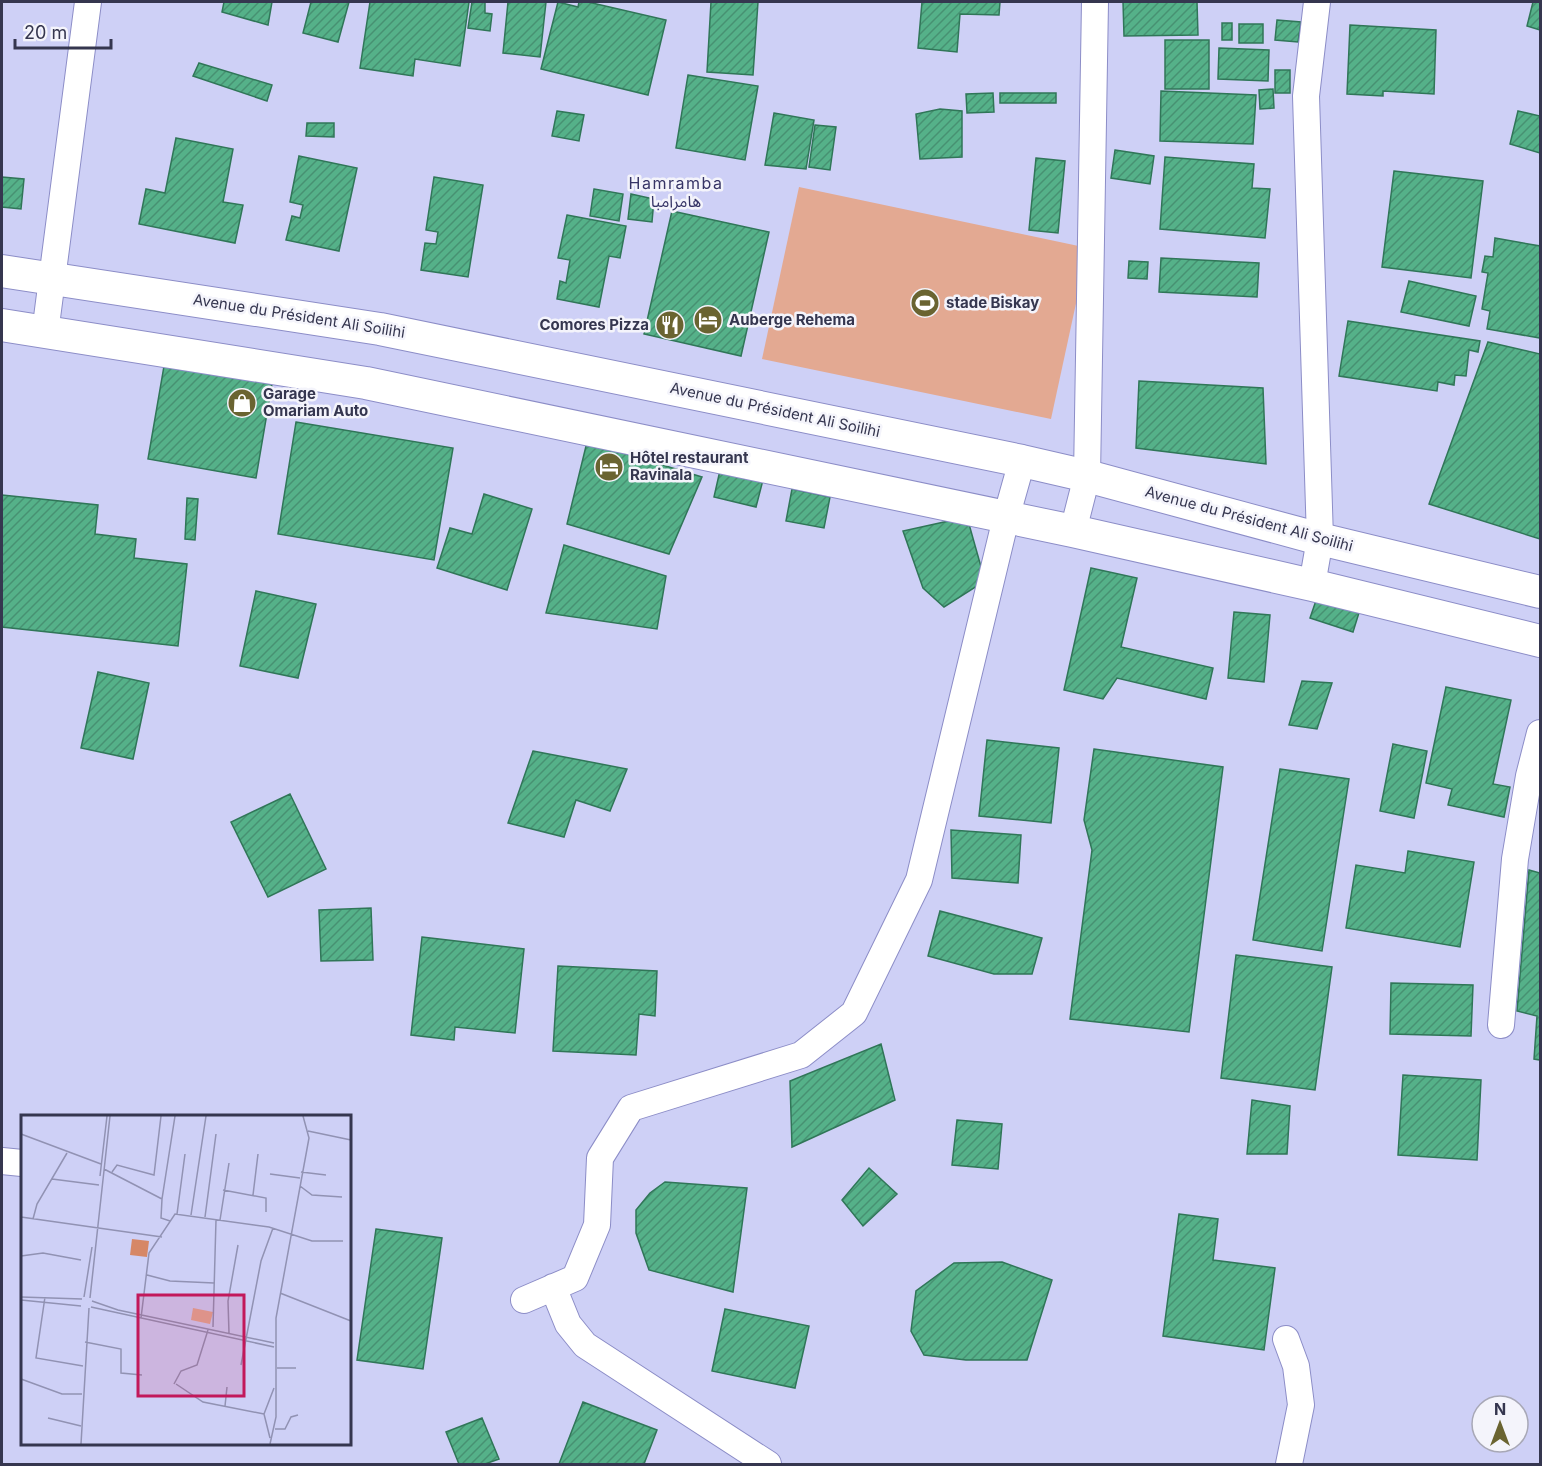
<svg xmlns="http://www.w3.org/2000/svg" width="1542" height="1466" font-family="Inter,'Noto Sans Arabic',sans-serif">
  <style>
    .grass { fill: #e3a992 }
    .building { fill: url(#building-hatch); stroke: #307658; stroke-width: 1.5 }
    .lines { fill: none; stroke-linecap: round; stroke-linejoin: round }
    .minor-casing { stroke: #8c8dc7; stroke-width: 28 }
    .tertiary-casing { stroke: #8c8dc7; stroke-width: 34 }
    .minor { stroke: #fff; stroke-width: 26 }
    .tertiary { stroke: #fff; stroke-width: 32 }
    .labels { text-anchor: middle; stroke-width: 5; stroke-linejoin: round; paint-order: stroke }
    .poi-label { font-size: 15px; font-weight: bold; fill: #35364f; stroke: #f4f4fb; text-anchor: start }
    .street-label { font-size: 15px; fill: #35364f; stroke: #f4f4fb }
    .neighbourhood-label { font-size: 16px; letter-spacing: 1.5px; fill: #363466; stroke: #f4f4fb }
    .inset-road { fill: none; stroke: #9192b3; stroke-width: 1.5 }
    .view { fill: #c2185b; fill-opacity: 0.15; stroke: #c2185b; stroke-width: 3 }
    .inset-edge { fill: none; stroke: #35364f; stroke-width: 3 }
  </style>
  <defs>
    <pattern id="building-hatch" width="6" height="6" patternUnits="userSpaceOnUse" patternTransform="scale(1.5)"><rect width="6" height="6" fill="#55b189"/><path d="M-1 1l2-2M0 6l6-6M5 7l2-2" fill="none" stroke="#479172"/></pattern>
  </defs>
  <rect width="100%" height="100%" fill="#ced0f6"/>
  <path class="grass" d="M799,187L1088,248L1051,419L762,359Z"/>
  <path class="building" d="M224,2H272L268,25L222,12Z
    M311,2H349L338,42L303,33Z
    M370,2H469L460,66L415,59L413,76L360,68Z
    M472,2H485V13L492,14L490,31L468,28Z
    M508,2H546L540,57L503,53Z
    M558,2L578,7L579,2H588L666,20L648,95L541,69Z
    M711,2H758L753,75L707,72Z
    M922,2H1000L999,15L960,14L957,52L918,48Z
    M1123,2H1197L1198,35L1124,36Z
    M1533,2H1540V30L1527,26Z
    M1277,20L1301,22L1298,42L1275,40Z
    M1222,23H1232V40H1222Z
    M1239,24H1263V43H1239Z
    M1350,25L1436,30L1434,94L1383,91V96L1347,94Z
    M1165,40H1209V89H1165Z
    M1219,48L1269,50L1268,81L1218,79Z
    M199,63L272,85L267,101L193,76Z
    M1275,70H1290V93H1275Z
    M688,75L758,86L745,160L676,148Z
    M1273,89L1274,108L1260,109L1259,90Z
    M1161,91L1256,95L1253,144L1160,141Z
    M993,93L994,112L967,113L966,94Z
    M1000,93H1056V103H1000Z
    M940,109L962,111V157L920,159L916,114Z
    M557,111L584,115L579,141L552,136Z
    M1518,111L1540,116V153L1510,144Z
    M774,113L814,120L806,169L765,165Z
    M307,123H334V137L306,136Z
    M815,125L836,127L830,170L809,167Z
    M176,138L233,149L223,202L243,205L235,243L139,224L146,189L165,193Z
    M1115,150L1154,156L1150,184L1111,178Z
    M299,156L357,168L339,251L286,240L292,216L300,218L303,205L290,202Z
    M1165,157L1254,164L1252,188L1270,189L1265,238L1160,229Z
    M1036,158L1065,161L1058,233L1029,230Z
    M1394,171L1483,181L1471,278L1382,267Z
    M2,177L24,179L21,209L2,207Z
    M434,177L483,185L468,277L421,270L425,243L436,244L438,232L426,230Z
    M594,189L623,194L619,221L590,216Z
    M631,194L654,199L652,222L628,219Z
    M672,211L769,232L741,356L644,334Z
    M567,215L626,226L620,258L609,256L599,307L557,299L560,281L566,283L570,260L558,258Z
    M1495,238L1540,246V338L1487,329L1490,311L1482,309L1488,273L1482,272L1485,256L1493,257Z
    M1161,258L1259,263L1257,297L1159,292Z
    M1129,261L1148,262L1147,279L1128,278Z
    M1409,281L1476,296L1469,326L1401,312Z
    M1348,321L1480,341L1478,352L1469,350L1466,376L1455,375L1454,385L1438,382L1437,391L1339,376Z
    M1488,342L1540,354V539L1429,504Z
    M164,366L272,384L256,478L148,459Z
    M1139,381L1263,388L1266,464L1136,448Z
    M296,422L453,448L434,560L278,534Z
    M587,442L702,477L669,554L567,524Z
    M721,466L764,476L756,507L714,497Z
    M792,489L830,497L824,528L786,521Z
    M484,494L532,509L507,590L437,568L450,528L472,534Z
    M2,495L98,505L95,534L136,539L134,558L187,564L178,646L2,627Z
    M187,498L198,499L195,540L185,539Z
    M967,517L985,581L944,607L923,588L903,531Z
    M564,545L666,576L657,629L546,613Z
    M1091,568L1137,578L1121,647L1213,668L1206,699L1117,678L1103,699L1064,690Z
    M1320,589L1362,603L1353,632L1310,618Z
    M256,591L316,604L298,678L240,666Z
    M1234,612L1270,615L1264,682L1228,678Z
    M98,672L149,683L133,759L81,748Z
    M1302,681L1332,683L1317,729L1289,725Z
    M1446,687L1511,700L1493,784L1510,787L1504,817L1448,805L1452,789L1426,783Z
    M987,740L1059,748L1051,823L979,816Z
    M1393,744L1427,751L1414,818L1380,811Z
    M1094,749L1223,767L1189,1032L1070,1019L1092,850L1084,820Z
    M533,751L627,769L610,811L576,800L564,837L508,823Z
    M1280,769L1349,779L1322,951L1253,940Z
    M290,794L326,869L268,897L231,822Z
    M951,830L1021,835L1018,883L952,878Z
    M1408,851L1474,862L1460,947L1346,928L1356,865L1405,873Z
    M1529,870L1540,873V1060L1534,1059L1537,1016L1517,1011Z
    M371,908L373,960L321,961L319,910Z
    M940,911L1042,938L1032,974H994L928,956Z
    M422,937L524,949L515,1033L455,1027L454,1040L411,1035Z
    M1236,955L1332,967L1315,1090L1221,1078Z
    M558,966L657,971L655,1016L639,1014L636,1055L553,1051Z
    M1391,983L1473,985L1471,1036L1390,1034Z
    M881,1044L895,1100L792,1147L790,1081Z
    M1403,1075L1481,1080L1477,1160L1398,1155Z
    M1252,1100L1290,1106L1287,1154H1247Z
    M957,1120L1002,1124L998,1169L952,1165Z
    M869,1168L897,1194L863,1226L842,1200Z
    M665,1182L747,1188L733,1292L649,1270L636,1233V1210L650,1193Z
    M1179,1214L1218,1219L1213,1260L1275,1268L1264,1350L1163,1336Z
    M376,1229L442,1238L423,1369L357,1360Z
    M1002,1262L1052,1280L1027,1360H966L924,1355L911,1331L916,1291L954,1263Z
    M725,1309L809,1326L795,1388L712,1371Z
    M583,1402L657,1430L644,1464H559Z
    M482,1418L499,1459L485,1464H459L446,1432Z"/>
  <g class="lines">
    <g class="minor-casing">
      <path id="minor" d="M45,333L88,2
        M1073,531L1087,476L1095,2
        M1312,585L1320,539L1306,96L1317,2
        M1501,1025L1515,859L1529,776L1540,733
        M2,1161L22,1163
        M553,1287L568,1324L585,1345L768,1464
        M524,1300L575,1278L597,1225L600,1158L631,1108L801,1055L854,1013L919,880L1006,518L1022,461
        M1286,1339L1296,1366L1301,1405L1289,1464"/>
    </g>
    <g class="tertiary-casing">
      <path id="tertiary" d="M2,271L380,329L1022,461L1087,476L1320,539L1540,592
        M2,325L366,383L1073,531L1312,585L1540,641"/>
    </g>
    <use href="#minor" class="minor"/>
    <use href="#tertiary" class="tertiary"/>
  </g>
  <defs>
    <g id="stadium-disc" transform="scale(1.5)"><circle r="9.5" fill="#6a6431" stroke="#f4f4fb"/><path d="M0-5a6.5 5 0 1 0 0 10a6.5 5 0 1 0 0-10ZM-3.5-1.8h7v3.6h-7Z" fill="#fff"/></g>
    <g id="hotel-disc" transform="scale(1.5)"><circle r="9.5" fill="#6a6431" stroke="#f4f4fb"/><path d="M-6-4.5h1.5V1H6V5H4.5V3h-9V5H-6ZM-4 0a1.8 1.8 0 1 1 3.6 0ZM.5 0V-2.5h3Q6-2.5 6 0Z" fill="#fff"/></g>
    <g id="restaurant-disc" transform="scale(1.5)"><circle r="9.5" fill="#6a6431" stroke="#f4f4fb"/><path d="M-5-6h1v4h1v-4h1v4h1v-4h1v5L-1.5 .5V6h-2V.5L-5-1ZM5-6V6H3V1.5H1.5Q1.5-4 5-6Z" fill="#fff"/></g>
    <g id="shop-disc" transform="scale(1.5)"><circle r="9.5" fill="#6a6431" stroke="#f4f4fb"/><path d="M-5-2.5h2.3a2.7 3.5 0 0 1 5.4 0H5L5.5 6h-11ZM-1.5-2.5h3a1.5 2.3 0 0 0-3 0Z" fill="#fff"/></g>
  </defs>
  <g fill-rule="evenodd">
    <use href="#stadium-disc" x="925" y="303"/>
    <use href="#hotel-disc" x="708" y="320"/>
    <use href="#restaurant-disc" x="670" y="325"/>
    <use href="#shop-disc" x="242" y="403"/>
    <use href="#hotel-disc" x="609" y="467"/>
  </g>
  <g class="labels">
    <g class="poi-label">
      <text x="946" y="308">stade Biskay</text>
      <text x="729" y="325">Auberge Rehema</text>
      <text x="649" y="330" text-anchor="end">Comores Pizza</text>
      <text x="263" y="399">Garage<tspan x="263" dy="17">Omariam Auto</tspan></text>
      <text x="630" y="463">Hôtel restaurant<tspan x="630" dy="17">Ravinala</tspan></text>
    </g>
    <g class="street-label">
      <text transform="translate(299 316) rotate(9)" y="5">Avenue du Président Ali Soilihi</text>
      <text transform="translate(775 410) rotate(12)" y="5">Avenue du Président Ali Soilihi</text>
      <text transform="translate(1249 519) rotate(15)" y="5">Avenue du Président Ali Soilihi</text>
    </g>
    <g class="neighbourhood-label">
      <text x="676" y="189">Hamramba<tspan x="676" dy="18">هامرامبا</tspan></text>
    </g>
  </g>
  <g transform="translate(21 1115)">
    <rect width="330" height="330" fill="#ced0f6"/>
    <path d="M172,193L192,197L189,209L170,205Z" fill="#e3a992"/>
    <path d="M111,124L128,126L126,142L109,140Z" fill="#d68766"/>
    <path class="inset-road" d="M287,16L330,25M0,19L80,49M83,54L141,84M91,57L96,50L133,60L140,1M280,57L305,60M249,59L279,63M79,61L86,1M31,64L78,70M279,71L291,80L321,82M202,75L245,83V97M232,80L237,39M156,99L164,39M170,100L185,1M0,102L141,122M184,102L195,19M12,104L16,89L46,38M199,105L208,48M149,106L140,103L141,84L154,1M0,141L22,138L60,145M126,160L149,166L193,168M259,178L330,206M0,182L61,184M24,182L15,243L62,251M63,182L71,132M69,183L89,1M0,185L60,191M71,186L97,195L253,228M70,192L253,232M120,203L128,138L154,99L248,112L291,126H322M192,212L195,105M208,218L207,186L217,130M64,227L100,234V258L121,260M220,250L240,146L252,113M256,253H275M0,264L41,279H61M153,269L160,256L176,250L187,215M155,269L182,287L243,299M204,291L206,272M27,303L60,311M254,314H264L270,302L277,300M249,323L243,299L253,273M60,329L68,193M249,329L255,302V203L288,23L282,1"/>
    <path class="view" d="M117,180H223V281H117Z"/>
    <rect width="330" height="330" class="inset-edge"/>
  </g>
  <rect width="1542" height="1466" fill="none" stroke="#35364f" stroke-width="6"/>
  <g transform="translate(1500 1424)"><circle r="28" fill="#f4f4fb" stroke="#a8a8b6" stroke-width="1.5"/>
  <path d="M0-4.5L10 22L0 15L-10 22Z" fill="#6a6431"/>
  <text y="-9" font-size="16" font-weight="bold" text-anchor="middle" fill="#35364f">N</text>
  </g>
  <path d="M15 39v9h96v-9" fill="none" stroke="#35364f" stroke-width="3"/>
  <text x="24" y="39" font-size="18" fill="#35364f" stroke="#f4f4fb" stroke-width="4.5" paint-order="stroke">20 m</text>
</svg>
